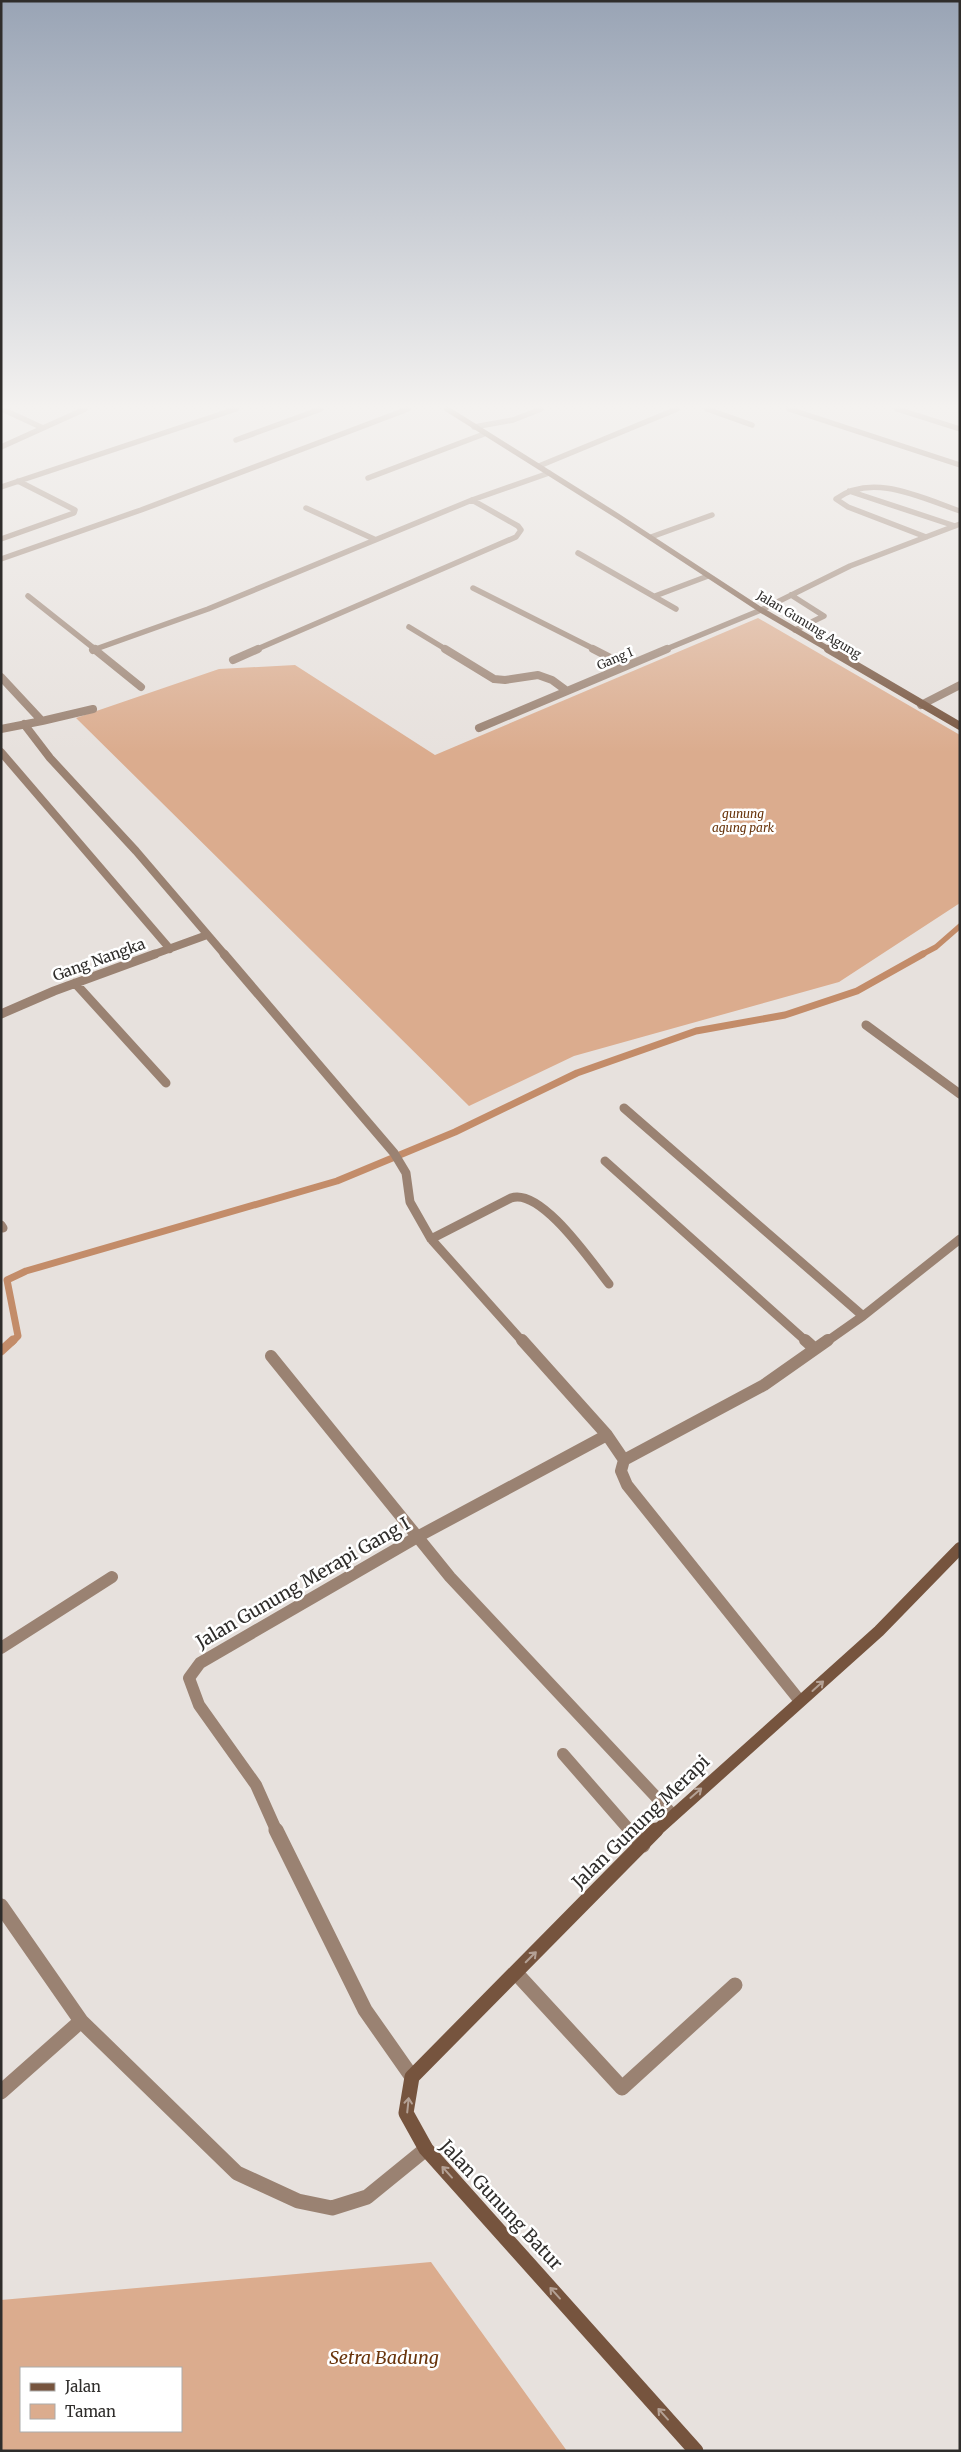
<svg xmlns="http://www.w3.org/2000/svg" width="961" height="2452" font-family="Merriweather,serif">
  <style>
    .green { fill: #dbac8e; fill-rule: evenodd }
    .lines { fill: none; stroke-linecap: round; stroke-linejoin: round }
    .stream-far2 { stroke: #c38c69; stroke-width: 5.5 }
    .stream-far1 { stroke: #c38c69; stroke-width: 7 }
    .stream { stroke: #c38c69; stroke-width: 9 }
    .lane-far1 { stroke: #9a8272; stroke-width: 5.5 }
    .lane { stroke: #9a8272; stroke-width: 8 }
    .street-far4 { stroke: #9a8272; stroke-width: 5.5 }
    .street-far3 { stroke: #9a8272; stroke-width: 8 }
    .street-far2 { stroke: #9a8272; stroke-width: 9 }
    .street-far1 { stroke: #9a8272; stroke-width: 12 }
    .street { stroke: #9a8272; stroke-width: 15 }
    .secondary-far3 { stroke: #76543e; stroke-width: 5.5 }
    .secondary-far2 { stroke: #76543e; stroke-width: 8 }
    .secondary-far1 { stroke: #76543e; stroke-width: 12 }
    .secondary { stroke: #76543e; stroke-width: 15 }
    .oneway { stroke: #b4a195 }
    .labels { text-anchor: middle; stroke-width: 5; stroke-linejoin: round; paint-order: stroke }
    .far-street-label { font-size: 12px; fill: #2f2d2b; stroke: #fff }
    .far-park-label { font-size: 12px; font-style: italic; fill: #69350c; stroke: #fff }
    .street-label { font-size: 15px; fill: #2f2d2b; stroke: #fff }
    .near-street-label { font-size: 18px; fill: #2f2d2b; stroke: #fff }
    .near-park-label { font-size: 18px; font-style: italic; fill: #69350c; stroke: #fff }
  </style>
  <rect width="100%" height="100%" fill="#e7e1dd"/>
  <path class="green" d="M758,618L960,735V903L839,982L574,1056L469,1106L76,718L219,669L295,665L435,755Z
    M431,2262L567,2451H1V2300ZM21,2368H181V2431H21Z"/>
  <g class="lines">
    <path class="stream-far2" d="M921,955L936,947L960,926"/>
    <path class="stream-far1" d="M12,1342L18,1336L7,1280L26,1271L337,1181L455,1132L577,1073L696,1031L785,1015L857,991L923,954"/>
    <path class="stream" d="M1,1351L13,1340"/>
    <path class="lane-far1" d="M474,427L513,420L541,409
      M849,491L955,526
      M651,537L712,515
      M926,537L848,507L836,499C872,472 922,498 960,511
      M791,595L824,616L795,630
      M761,610L850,566L960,524"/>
    <path class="lane" d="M921,705L960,685"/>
    <path class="street-far4" d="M2,409L43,428
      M707,409L752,425
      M789,409L960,465
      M897,409L960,429
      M236,440L321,409
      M1,447L85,409
      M539,466L677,409
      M368,478L484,434
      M1,487L236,409
      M306,508L374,539
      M1,539L74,513L75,510L18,481
      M578,553L676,609
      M1,559L141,510L408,409
      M473,588L596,650
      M28,596L96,650
      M655,596L708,576
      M409,627L447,650
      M93,650L208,609L472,500L549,473
      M255,650L516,537L521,530L518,526L472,500
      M664,650L761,610"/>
    <path class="street-far3" d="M94,649L141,687
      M445,649L494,679L505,680L538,675L552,680L567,691
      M593,649L626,666
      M93,650L95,649
      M233,660L258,649
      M1,677L42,721L1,729
      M42,721L93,709
      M24,724L50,758L136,851L225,955
      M479,728L667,649
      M1,752L170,949
      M152,955L207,935"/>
    <path class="street-far2" d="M224,954L394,1153L406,1173L410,1202L431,1239L523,1342
      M75,983L166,1083
      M1,1014L54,991L155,954
      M866,1025L960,1094
      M624,1108L863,1316
      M605,1161L807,1342
      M1,1225L3,1228
      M431,1239L511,1198C541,1187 592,1263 609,1284
      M826,1342L863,1316L960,1239"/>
    <path class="street-far1" d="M522,1340L607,1435L624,1460L621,1471L627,1485L800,1701
      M805,1340L815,1349
      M271,1356L450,1577L672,1814
      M624,1460L764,1385L828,1340
      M1,1648L112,1577
      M563,1754L631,1832
      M277,1832L256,1785L199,1705L189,1678L200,1663L419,1536L607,1435"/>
    <path class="street" d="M276,1830L365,2010L412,2077
      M630,1830L643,1845
      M1,1906L81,2021L237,2173L298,2201L332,2208L367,2197L426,2149
      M516,1973L622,2088L735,1985
      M1,2092L81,2021"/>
    <path class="secondary-far3" d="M447,409L619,517L761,610L830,650"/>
    <path class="secondary-far2" d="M828,649L960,726"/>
    <path class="secondary-far1" d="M655,1832L879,1631L960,1548"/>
    <path class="secondary" d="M656,1830L412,2077L406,2113L426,2149L696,2451"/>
  </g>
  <defs><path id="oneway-shaft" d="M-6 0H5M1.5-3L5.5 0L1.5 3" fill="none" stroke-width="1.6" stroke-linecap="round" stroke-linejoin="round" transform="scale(1.25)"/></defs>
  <g class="oneway">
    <use href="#oneway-shaft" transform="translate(818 1686) rotate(-42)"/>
    <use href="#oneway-shaft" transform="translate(696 1793) rotate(-41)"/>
    <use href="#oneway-shaft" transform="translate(531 1957) rotate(-45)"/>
    <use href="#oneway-shaft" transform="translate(408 2105) rotate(-84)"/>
    <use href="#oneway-shaft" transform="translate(447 2172) rotate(-132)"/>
    <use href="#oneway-shaft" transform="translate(555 2293) rotate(-132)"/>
    <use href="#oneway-shaft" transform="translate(663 2414) rotate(-132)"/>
  </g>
  <linearGradient id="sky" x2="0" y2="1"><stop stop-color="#99a4b5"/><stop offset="0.54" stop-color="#f4f2f0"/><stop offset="1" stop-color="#f4f2f0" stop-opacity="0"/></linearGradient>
  <rect width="961" height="753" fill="url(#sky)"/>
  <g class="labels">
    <g class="far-street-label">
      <text transform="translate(809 625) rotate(31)" y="4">Jalan Gunung Agung</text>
      <text transform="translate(615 659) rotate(-23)" y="4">Gang I</text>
    </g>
    <g class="far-park-label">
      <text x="743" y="818">gunung<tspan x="743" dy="14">agung park</tspan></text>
    </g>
    <g class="street-label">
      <text transform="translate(99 960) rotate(-20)" y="5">Gang Nangka</text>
    </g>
    <g class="near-street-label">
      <text transform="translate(303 1583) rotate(-30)" y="6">Jalan Gunung Merapi Gang I</text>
      <text transform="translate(641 1822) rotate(-44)" y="6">Jalan Gunung Merapi</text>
      <text transform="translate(501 2205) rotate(47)" y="6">Jalan Gunung Batur</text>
    </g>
    <g class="near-park-label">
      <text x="384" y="2364">Setra Badung</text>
    </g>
  </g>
  <rect width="961" height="2452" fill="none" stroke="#2f2d2b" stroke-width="5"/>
  <rect x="20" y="2367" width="162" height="65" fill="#ffffff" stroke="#acabaa"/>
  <rect x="30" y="2383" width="25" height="8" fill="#76543e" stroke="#acabaa"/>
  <text x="65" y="2392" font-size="15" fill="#2f2d2b">Jalan</text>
  <rect x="30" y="2404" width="25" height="15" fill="#dbac8e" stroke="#acabaa"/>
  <text x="65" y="2417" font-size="15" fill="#2f2d2b">Taman</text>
</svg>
